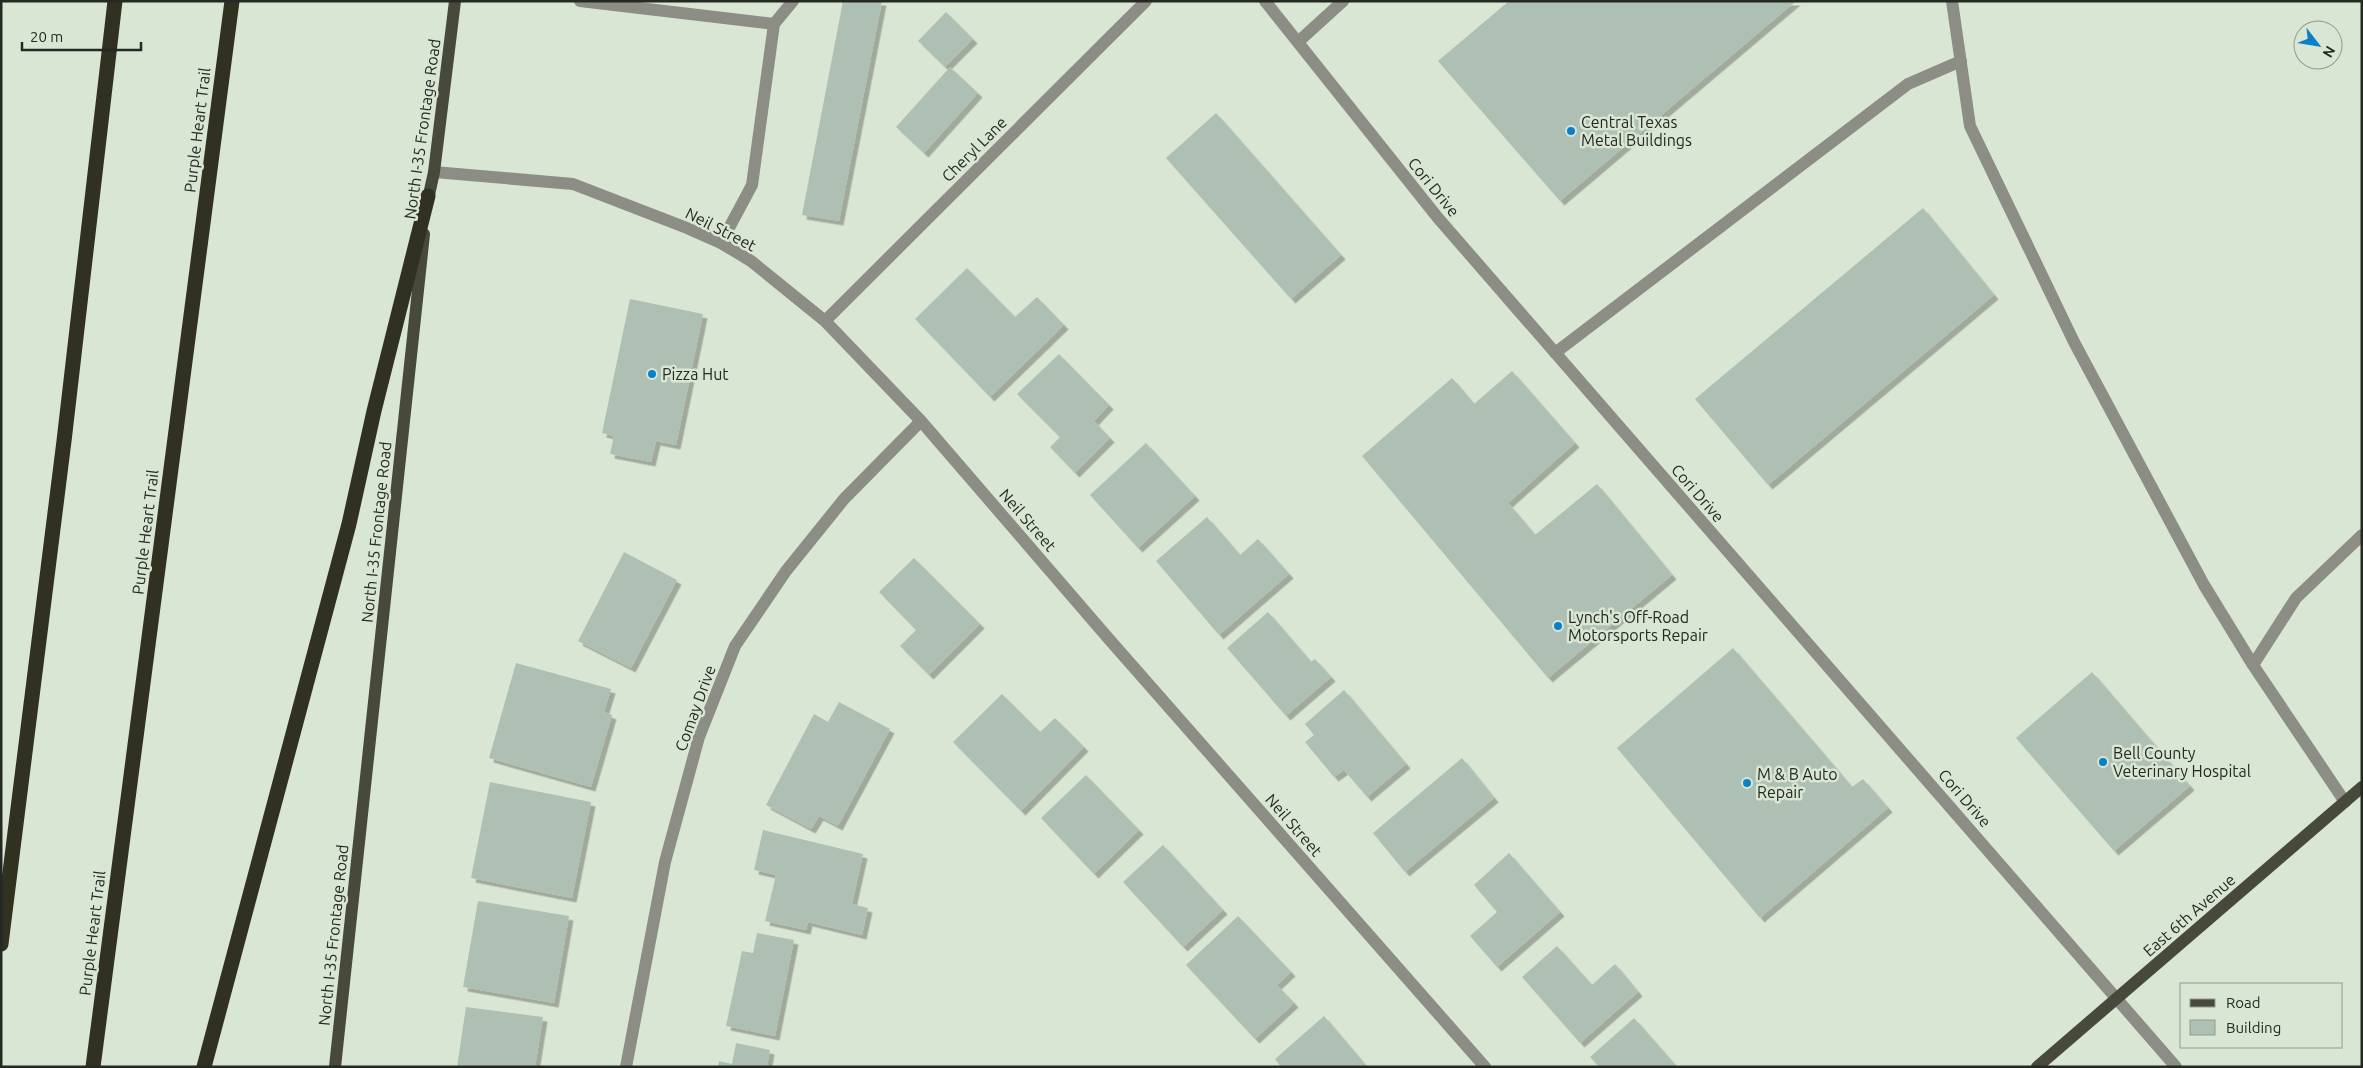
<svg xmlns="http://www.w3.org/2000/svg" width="2363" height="1068" font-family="Ubuntu,sans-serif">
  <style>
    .building { fill: #adc0b3; filter: url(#shadow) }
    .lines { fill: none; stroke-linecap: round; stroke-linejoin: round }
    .minor { stroke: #8c8d84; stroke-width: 12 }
    .major { stroke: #47493a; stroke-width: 12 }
    .highway { stroke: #303121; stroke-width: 15 }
    .poi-dot { fill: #0a80c9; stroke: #dae6d4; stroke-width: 2 }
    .labels { text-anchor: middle; stroke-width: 5; stroke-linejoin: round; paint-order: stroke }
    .poi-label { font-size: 16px; fill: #242922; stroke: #dae6d4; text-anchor: start }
    .street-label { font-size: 16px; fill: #242922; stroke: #dae6d4 }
  </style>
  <defs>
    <filter id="shadow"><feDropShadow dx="4.5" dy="4.5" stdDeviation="0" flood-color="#0004"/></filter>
  </defs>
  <rect width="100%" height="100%" fill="#dae6d4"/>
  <path class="building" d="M843,1H882L839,221L802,215Z
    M1509,1H1796L1560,201L1438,61Z
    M946,12L973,39L945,67L918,41Z
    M950,67L978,93L924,153L896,127Z
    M1216,113L1341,255L1291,299L1166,158Z
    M1923,208L1994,295L1768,485L1695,399Z
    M967,268L1015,317L1037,297L1064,325L990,397L915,319Z
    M630,299L703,314L676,445L656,441L651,462L610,454L614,436L602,433Z
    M1059,354L1109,405L1094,421L1110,438L1075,473L1050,447L1060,437L1017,394Z
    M1512,371L1575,443L1508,503L1535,535L1597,484L1672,575L1548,678L1362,456L1452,378L1474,404Z
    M1146,443L1195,496L1138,548L1090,495Z
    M1207,517L1240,555L1258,539L1289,574L1219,635L1156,561Z
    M624,552L677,580L631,668L578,641Z
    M914,558L980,624L929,675L900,646L916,630L879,592Z
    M1268,612L1311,662L1315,659L1331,677L1286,716L1227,648Z
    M1733,648L1852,787L1863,779L1888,808L1760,918L1617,748Z
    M516,663L611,689L604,712L612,715L591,787L489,758Z
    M2092,672L2190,786L2114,851L2016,738Z
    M1344,690L1406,764L1367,797L1344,770L1334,777L1305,742L1314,735L1305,724Z
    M1002,694L1040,732L1055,718L1084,747L1021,811L953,742Z
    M839,702L890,729L838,826L819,816L811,829L766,805L814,714L828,722Z
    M1462,758L1494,798L1405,872L1373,833Z
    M1086,775L1139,830L1094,874L1041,818Z
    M490,782L591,802L572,898L471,878Z
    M763,830L863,854L852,904L868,908L862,935L808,922L806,930L765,921L776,875L754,870Z
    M1163,845L1223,910L1183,947L1123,882Z
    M1509,853L1560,912L1497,967L1470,936L1497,912L1474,885Z
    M478,901L569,916L554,1003L463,987Z
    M1238,916L1291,972L1277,985L1294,1003L1255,1039L1186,965Z
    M757,933L794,940L775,1036L726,1026L742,951L753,953Z
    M1557,946L1592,985L1615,964L1638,992L1580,1043L1522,977Z
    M466,1007L543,1017L535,1067H457Z
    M1324,1016L1367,1067H1281L1275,1059Z
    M1634,1018L1677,1067H1599L1590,1057Z
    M736,1043L770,1050L767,1067H718L719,1061L732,1064Z"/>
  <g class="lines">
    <path class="minor" d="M580,1L774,24L752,185L721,243
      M1265,1L1438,218L2176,1067
      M1952,1L1970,126L2074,342L2204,585L2253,665
      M774,24L793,1
      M1298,42L1343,1
      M434,172L573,184L687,228L721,243L751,261L825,321L921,421L1108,638L1485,1067
      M825,321L1146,1
      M1555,353L1908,84L1961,61
      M2345,802L2253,665L2296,598L2362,535
      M626,1067L665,862L699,737L735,646L786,571L844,499L921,421"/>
    <path class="major" d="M427,204L434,172L455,1
      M335,1067L424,234
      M2037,1067L2362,787"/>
    <path class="highway" d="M1,944L64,441L115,1
      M93,1067L232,1
      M204,1067L349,524L374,411L428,196"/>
  </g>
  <g class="poi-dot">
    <circle cx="1571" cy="131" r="5"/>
    <circle cx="652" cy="374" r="5"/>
    <circle cx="1558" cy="626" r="5"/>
    <circle cx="2103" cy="762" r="5"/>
    <circle cx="1747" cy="783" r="5"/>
  </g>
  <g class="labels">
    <g class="poi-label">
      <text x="1581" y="128">Central Texas<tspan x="1581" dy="18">Metal Buildings</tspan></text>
      <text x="662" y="380">Pizza Hut</text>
      <text x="1568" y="623">Lynch's Off-Road<tspan x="1568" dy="18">Motorsports Repair</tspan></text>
      <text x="2113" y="759">Bell County<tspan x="2113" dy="18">Veterinary Hospital</tspan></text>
      <text x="1757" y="780">M &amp; B Auto<tspan x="1757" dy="18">Repair</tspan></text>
    </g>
    <g class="street-label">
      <text transform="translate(422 129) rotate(-82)" y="6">North I-35 Frontage Road</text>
      <text transform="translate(197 130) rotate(-83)" y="6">Purple Heart Trail</text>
      <text transform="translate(974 149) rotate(-45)" y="6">Cheryl Lane</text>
      <text transform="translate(1434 187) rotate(51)" y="6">Cori Drive</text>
      <text transform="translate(721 229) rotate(27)" y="6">Neil Street</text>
      <text transform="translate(1698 493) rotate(49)" y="6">Cori Drive</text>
      <text transform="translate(1028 520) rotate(49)" y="6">Neil Street</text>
      <text transform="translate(145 532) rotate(-83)" y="6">Purple Heart Trail</text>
      <text transform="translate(376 532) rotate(-84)" y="6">North I-35 Frontage Road</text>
      <text transform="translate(695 708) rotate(-70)" y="6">Comay Drive</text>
      <text transform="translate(1965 798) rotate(49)" y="6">Cori Drive</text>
      <text transform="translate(1294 825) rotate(49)" y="6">Neil Street</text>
      <text transform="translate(2189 915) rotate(-41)" y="6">East 6th Avenue</text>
      <text transform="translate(92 933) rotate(-83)" y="6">Purple Heart Trail</text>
      <text transform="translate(333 935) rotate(-84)" y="6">North I-35 Frontage Road</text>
    </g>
  </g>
  <rect width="2363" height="1068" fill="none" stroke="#242922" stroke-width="5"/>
  <rect x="2180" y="983" width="162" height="65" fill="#dae6d4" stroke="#919a8d"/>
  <rect x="2190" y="999" width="25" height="8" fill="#47493a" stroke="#919a8d"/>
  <text x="2226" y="1008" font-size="15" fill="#242922">Road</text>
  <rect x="2190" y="1020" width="25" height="15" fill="#adc0b3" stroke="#919a8d"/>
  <text x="2226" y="1033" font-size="15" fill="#242922">Building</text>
  <g transform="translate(2318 45) rotate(121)"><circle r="24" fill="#dae6d4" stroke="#919a8d"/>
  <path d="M0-4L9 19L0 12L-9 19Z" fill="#0a80c9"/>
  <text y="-8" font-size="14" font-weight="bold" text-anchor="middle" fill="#242922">N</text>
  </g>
  <path d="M22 42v8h119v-8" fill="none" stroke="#242922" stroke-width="2.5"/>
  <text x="30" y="42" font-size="15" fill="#242922" stroke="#dae6d4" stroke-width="4" paint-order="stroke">20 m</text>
</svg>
